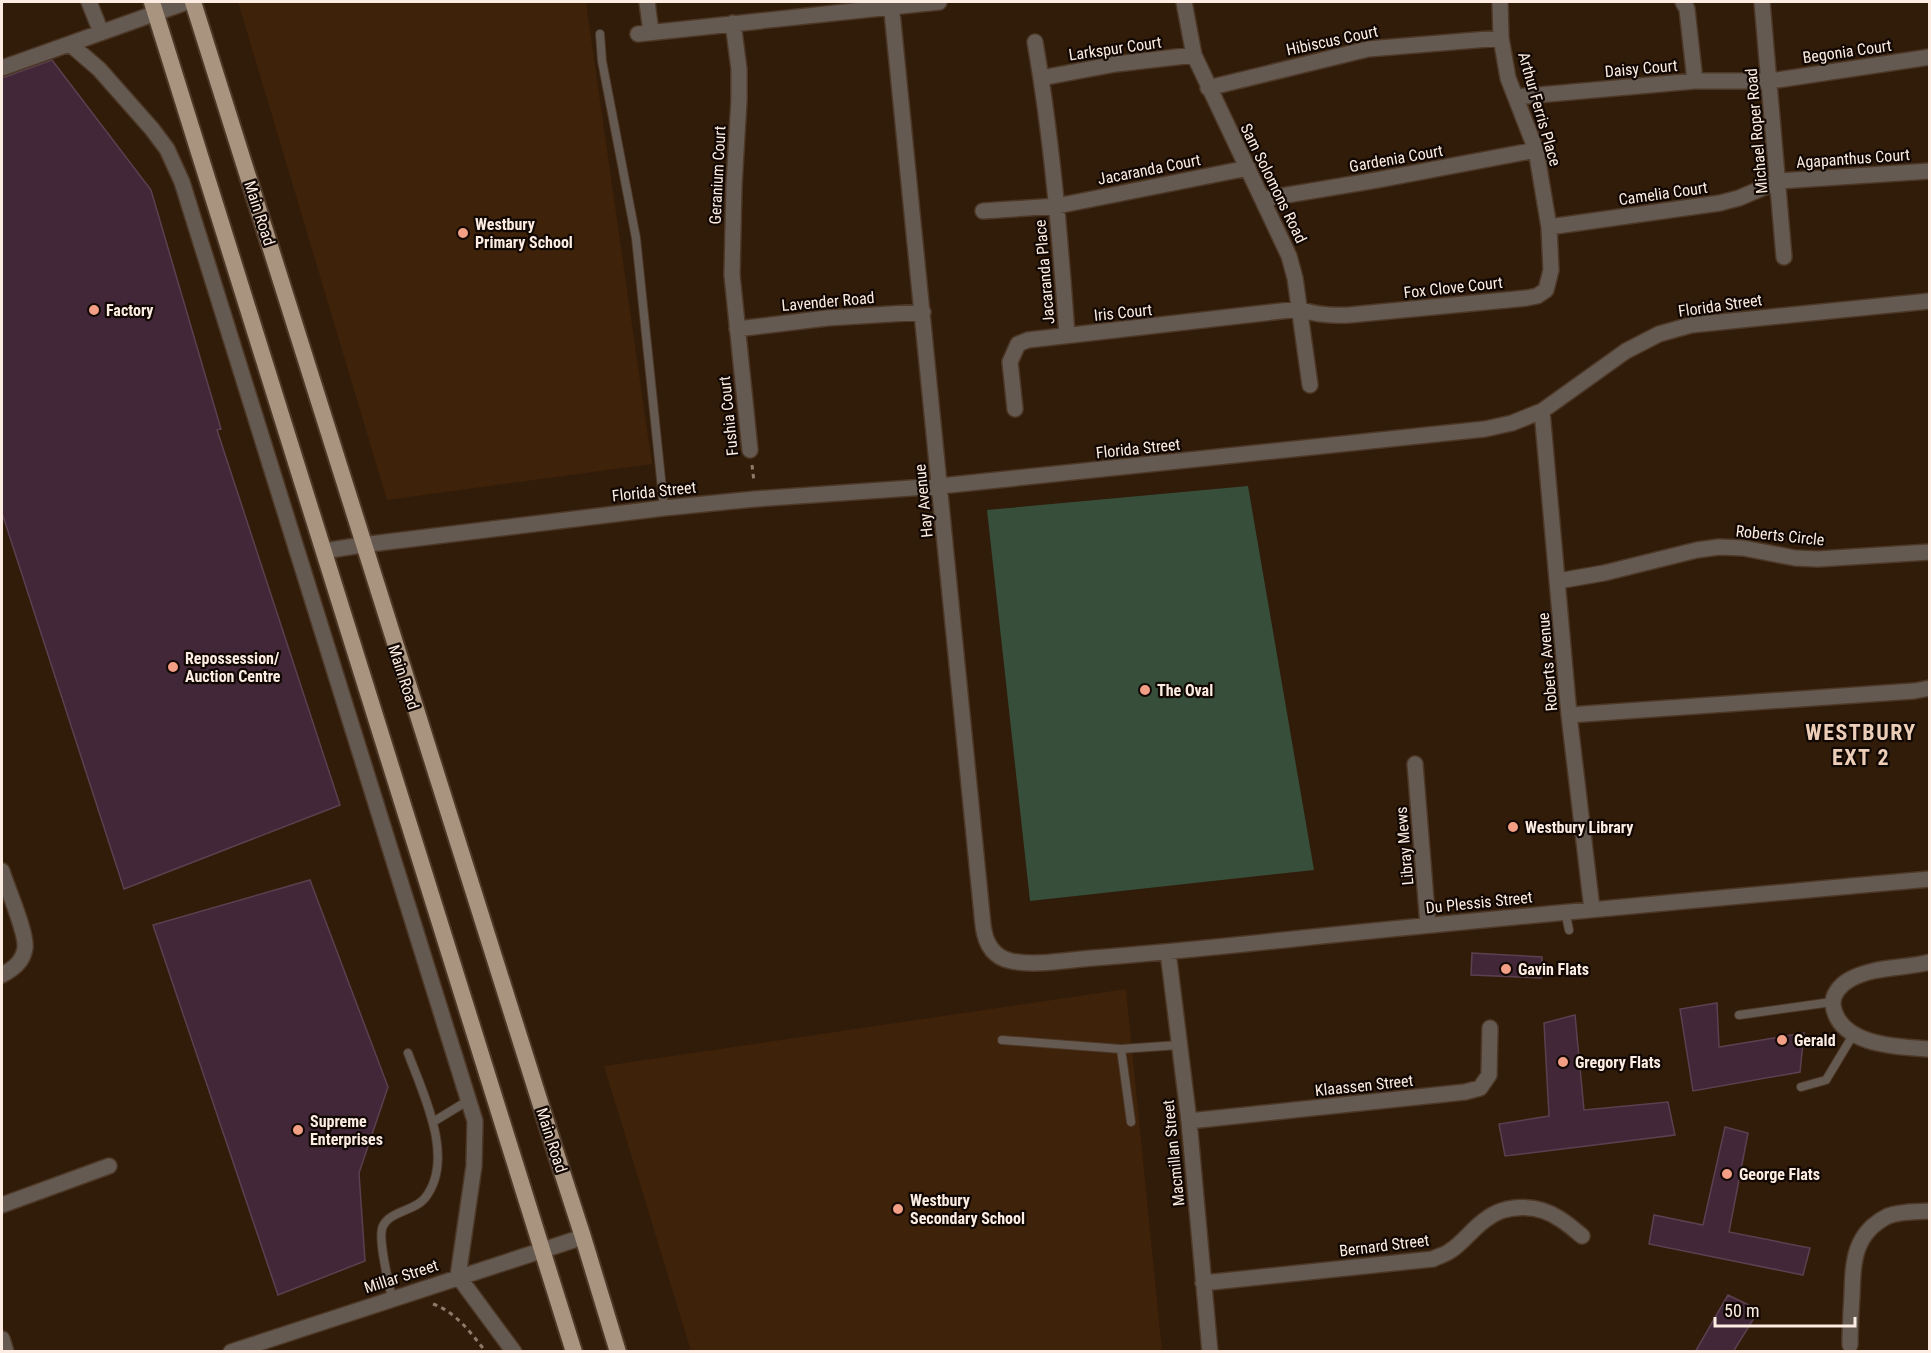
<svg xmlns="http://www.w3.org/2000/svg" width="1931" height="1353" font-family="'Roboto Condensed',sans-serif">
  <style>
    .built { fill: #3e220a }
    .green { fill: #364e3a }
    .building { fill: #412737; stroke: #5c4050; stroke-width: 1.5 }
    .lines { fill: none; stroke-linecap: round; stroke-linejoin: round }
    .service-casing { stroke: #4d3827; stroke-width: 10 }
    .minor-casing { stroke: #4d3827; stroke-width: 18 }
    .primary-casing { stroke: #4d3827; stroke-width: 20 }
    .path { stroke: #8e7a6b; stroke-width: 3; stroke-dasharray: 4.5 4.5; stroke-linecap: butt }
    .service { stroke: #655a51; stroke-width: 8 }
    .minor { stroke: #655a51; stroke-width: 15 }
    .primary { stroke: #a9947f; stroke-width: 16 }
    .poi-dot { fill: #f39f85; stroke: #120803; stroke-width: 2 }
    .labels { text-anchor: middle; stroke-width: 4.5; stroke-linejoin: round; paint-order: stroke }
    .street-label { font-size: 16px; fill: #fcece1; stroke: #120803 }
    .poi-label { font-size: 16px; font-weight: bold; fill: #fcece1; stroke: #120803; text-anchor: start }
    .district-label { font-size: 22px; font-weight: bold; letter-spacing: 1.5px; fill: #ecceb8; stroke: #120803 }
  </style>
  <rect width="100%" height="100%" fill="#311b09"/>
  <path class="built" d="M238,2H586L652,464L387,500Z
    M1126,989L1162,1351H691L604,1066Z"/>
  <path class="green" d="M1248,486L1314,870L1030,901L987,510Z"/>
  <path class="building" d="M52,60L151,190L221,429L217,430L340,805L124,889L2,513V78Z
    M310,880L388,1087L359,1173L365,1261L278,1295L153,925Z
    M1472,953L1542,957L1541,978L1471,975Z
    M1717,1003L1719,1047L1804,1033L1800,1072L1693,1091L1680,1009Z
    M1575,1015L1584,1110L1668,1102L1675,1135L1505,1156L1499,1124L1549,1116L1544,1023Z
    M1725,1127L1748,1133L1729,1232L1810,1248L1803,1275L1649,1244L1654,1215L1703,1225Z
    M1728,1295L1759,1310L1733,1352H1695Z"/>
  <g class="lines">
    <g class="service-casing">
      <path id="service" d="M600,34L602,61L636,238L664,508
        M1565,911L1569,930
        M1739,1015L1832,1002
        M1002,1040L1121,1049L1179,1045
        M1121,1049L1131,1122
        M1801,1087L1826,1080L1853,1035
        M433,1122L469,1100
        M392,1298C389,1284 377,1237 383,1226C390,1211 415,1211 425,1198C456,1159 423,1094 408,1053"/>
    </g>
    <g class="minor-casing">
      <path id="minor" d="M89,2L101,32
        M647,2L651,32
        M891,2L983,925C985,942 992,957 1011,961C1037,966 1067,960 1093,958C1160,953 1226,946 1293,939C1505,917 1717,898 1930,879
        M1184,2L1194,55L1289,256L1295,278L1310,385
        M1683,2L1687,9L1695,81
        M1762,2L1784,257
        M733,23L739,69V100L734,185L732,275L750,450
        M638,34L939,2
        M1035,42C1052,139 1060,237 1067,335
        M70,44L99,69L152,129L167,149L182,182L475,1121L474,1166L458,1276L514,1352
        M2,68L187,2
        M1041,78L1116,64L1194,55
        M1208,88L1368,49L1501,38
        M1516,97L1695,81H1770L1930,57
        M1263,199L1377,180L1536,150
        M983,211L1057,206L1248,168
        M1549,227L1720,203L1739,198L1779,181L1930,171
        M737,329L827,318L923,312
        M1015,409L1010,362L1018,344L1028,340L1299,309C1316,315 1331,316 1349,315L1527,298L1537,296L1546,290L1551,270L1549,227L1536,150L1508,78L1501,38L1500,2
        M1542,411L1569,715L1592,909
        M324,551L362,545L664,508L755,499L940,486L1485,429L1512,423L1542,411L1626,351L1659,334L1691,325L1930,301
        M1558,581L1604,573L1697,550L1719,547L1743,548L1795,558L1818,559L1930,552
        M1569,715L1914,691L1930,688
        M1415,764L1428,925
        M2,871C7,888 27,933 25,948C23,962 13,969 2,975
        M1168,952L1189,1121L1210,1352
        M1930,962C1904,969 1873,966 1849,980C1840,985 1832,995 1833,1005C1839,1046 1898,1047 1930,1049
        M1189,1121L1465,1092L1480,1088L1489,1075L1490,1028
        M2,1205L109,1166
        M1203,1283L1433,1259C1438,1256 1445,1255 1450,1251C1463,1243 1472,1229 1485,1220C1506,1203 1538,1204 1560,1219C1568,1224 1575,1230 1582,1236
        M2,1339L6,1352
        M1850,1345C1850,1328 1851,1311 1852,1295C1853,1261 1854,1233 1888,1216C1901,1211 1916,1212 1930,1211
        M231,1352L583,1237"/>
    </g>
    <g class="primary-casing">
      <path id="primary" d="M152,2L574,1352
        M193,2C323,413 450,826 583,1237L618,1352"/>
    </g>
    <path class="path" d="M752,465L754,482
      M433,1304C457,1313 470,1332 486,1352"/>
    <use href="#service" class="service"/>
    <use href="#minor" class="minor"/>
    <use href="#primary" class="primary"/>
  </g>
  <g class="poi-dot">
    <circle cx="463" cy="233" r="6"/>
    <circle cx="94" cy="310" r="6"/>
    <circle cx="173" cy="667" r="6"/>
    <circle cx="1145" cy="690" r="6"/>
    <circle cx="1513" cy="827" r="6"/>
    <circle cx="1506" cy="969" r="6"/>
    <circle cx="1782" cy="1040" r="6"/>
    <circle cx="1563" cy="1062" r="6"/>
    <circle cx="298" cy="1130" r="6"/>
    <circle cx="1727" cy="1174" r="6"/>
    <circle cx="898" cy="1209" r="6"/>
  </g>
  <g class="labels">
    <g class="street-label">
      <text transform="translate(1332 40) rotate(-12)" y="6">Hibiscus Court</text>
      <text transform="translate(1115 48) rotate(-8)" y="6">Larkspur Court</text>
      <text transform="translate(1847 51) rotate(-8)" y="6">Begonia Court</text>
      <text transform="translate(1641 68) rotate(-5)" y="6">Daisy Court</text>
      <text transform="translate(1540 109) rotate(74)" y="6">Arthur Ferris Place</text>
      <text transform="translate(1756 131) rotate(-95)" y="6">Michael Roper Road</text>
      <text transform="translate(1396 158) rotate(-10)" y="6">Gardenia Court</text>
      <text transform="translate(1853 158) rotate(-4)" y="6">Agapanthus Court</text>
      <text transform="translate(1149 169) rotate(-11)" y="6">Jacaranda Court</text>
      <text transform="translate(717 175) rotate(-87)" y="6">Geranium Court</text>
      <text transform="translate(1274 183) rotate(64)" y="6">Sam Solomons Road</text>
      <text transform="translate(1663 193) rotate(-8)" y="6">Camelia Court</text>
      <text transform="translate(260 213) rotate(72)" y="6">Main Road</text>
      <text transform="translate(1044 272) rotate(-95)" y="6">Jacaranda Place</text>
      <text transform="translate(1453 287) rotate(-6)" y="6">Fox Clove Court</text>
      <text transform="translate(828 301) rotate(-5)" y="6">Lavender Road</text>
      <text transform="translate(1720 305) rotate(-8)" y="6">Florida Street</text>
      <text transform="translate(1123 312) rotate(-6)" y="6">Iris Court</text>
      <text transform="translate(728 416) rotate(-96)" y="6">Fushia Court</text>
      <text transform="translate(1138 448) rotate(-6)" y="6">Florida Street</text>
      <text transform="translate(654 491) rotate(-6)" y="6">Florida Street</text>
      <text transform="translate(923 501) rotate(-96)" y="6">Hay Avenue</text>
      <text transform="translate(1780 535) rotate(6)" y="6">Roberts Circle</text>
      <text transform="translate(1547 662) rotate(-95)" y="6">Roberts Avenue</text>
      <text transform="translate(404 677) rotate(72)" y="6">Main Road</text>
      <text transform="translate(1404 846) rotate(-95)" y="6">Libray Mews</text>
      <text transform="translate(1479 902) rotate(-6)" y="6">Du Plessis Street</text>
      <text transform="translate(1364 1085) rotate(-6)" y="6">Klaassen Street</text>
      <text transform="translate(552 1140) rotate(72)" y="6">Main Road</text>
      <text transform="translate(1173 1153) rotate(-96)" y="6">Macmillan Street</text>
      <text transform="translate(1384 1245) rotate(-7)" y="6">Bernard Street</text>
      <text transform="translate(401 1276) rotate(-18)" y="6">Millar Street</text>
    </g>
    <g class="poi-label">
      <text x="475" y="230">Westbury<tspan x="475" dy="18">Primary School</tspan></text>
      <text x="106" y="316">Factory</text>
      <text x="185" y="664">Repossession/<tspan x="185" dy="18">Auction Centre</tspan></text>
      <text x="1157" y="696">The Oval</text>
      <text x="1525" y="833">Westbury Library</text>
      <text x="1518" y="975">Gavin Flats</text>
      <text x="1794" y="1046">Gerald</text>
      <text x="1575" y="1068">Gregory Flats</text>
      <text x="310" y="1127">Supreme<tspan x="310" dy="18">Enterprises</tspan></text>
      <text x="1739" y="1180">George Flats</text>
      <text x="910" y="1206">Westbury<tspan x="910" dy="18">Secondary School</tspan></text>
    </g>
    <g class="district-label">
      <text x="1861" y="740">WESTBURY<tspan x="1861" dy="25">EXT 2</tspan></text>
    </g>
  </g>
  <rect width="1931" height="1353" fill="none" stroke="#fcece1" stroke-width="6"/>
  <path d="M1715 1317v9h140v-9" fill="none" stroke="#fcece1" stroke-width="3"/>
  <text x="1724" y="1317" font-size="18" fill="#fcece1" stroke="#120803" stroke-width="4.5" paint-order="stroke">50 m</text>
</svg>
